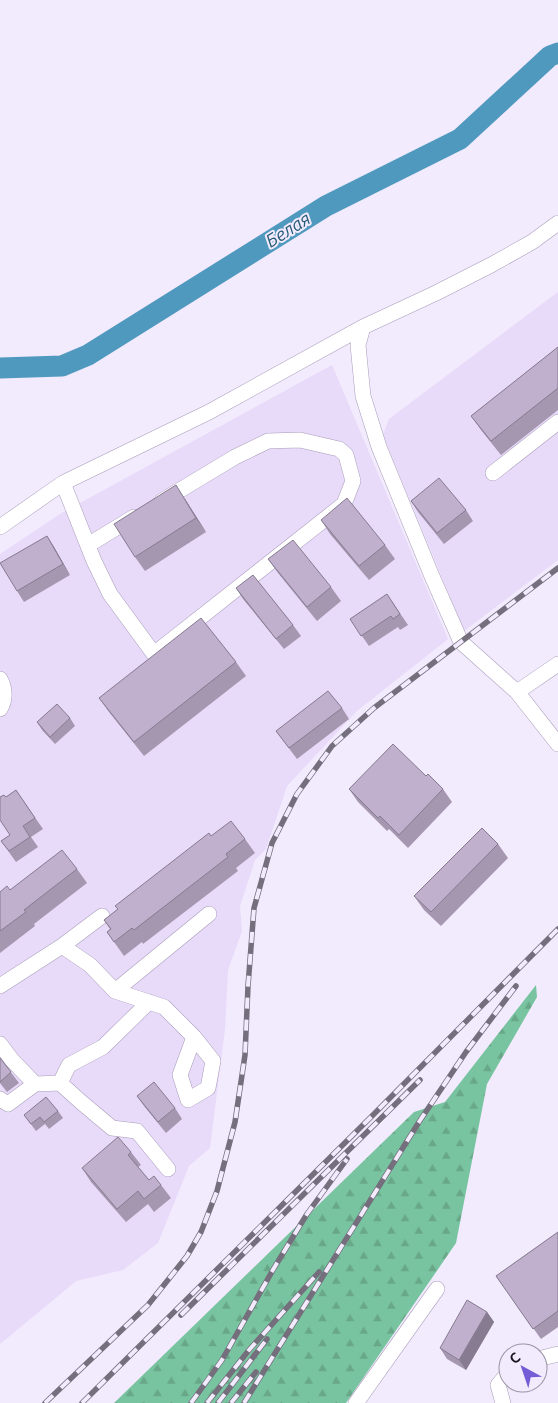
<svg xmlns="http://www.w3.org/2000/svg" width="558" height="1403" font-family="Ubuntu,sans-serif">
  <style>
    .built { fill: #e8daf9 }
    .forest { fill: url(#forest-firs) }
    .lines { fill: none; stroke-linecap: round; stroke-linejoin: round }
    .river { stroke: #5099be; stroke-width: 21 }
    .minor-casing { stroke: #a99cba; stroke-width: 16 }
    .minor { stroke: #fff; stroke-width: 15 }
    .rail-casing { stroke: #746e7d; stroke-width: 5.5 }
    .rail { stroke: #f2eafd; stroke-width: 4; stroke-dasharray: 11; stroke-linecap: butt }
    .wall { fill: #a597b0 }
    .shaded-wall { fill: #867b90 }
    .building { fill: #c0b0cd; stroke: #867b90 }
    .labels { text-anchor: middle; stroke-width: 4; stroke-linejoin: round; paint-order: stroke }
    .water-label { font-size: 18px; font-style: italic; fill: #235a76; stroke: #f2eafd }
  </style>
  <defs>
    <pattern id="forest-firs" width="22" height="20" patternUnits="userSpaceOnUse" patternTransform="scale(1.25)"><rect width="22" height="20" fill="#79c4a0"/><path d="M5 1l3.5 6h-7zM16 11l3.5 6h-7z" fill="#68a889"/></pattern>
  </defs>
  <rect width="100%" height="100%" fill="#f2eafd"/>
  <path class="built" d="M558,292V560L464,631L383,435L389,419Z
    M332,365L448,639L357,711L287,786L266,849L255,860L240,906L242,931L228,970L225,1029L210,1148L189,1166L158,1243L123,1270L76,1281L0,1344V554L60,514Z"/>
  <path class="forest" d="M536,985L537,997L487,1084L456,1243L346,1403H114L414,1112L445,1102Z"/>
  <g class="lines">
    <path class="river" d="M0,368L62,366L88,355L326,206L460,139L550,56L558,53"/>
    <g class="minor-casing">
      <path id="minor" d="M363,327L358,345L363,396L379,447L431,574L461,642L517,692L558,744
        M493,473L558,422
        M63,483L94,561L110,594L154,654L344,504L353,481L346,455L339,449L300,440L268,441L235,457L162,501
        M0,527L63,483L209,412L363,327L436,293L491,265L532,242L558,223
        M88,545L134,517
        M0,679C5,688 6,700 0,709
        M517,692L558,664
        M62,946L90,965L115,991L164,1007L194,1037L213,1061L208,1088L188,1100L180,1075L194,1037
        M0,986L62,946L102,916
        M115,991L209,914
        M0,1044L12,1060L35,1084L60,1083L81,1102L112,1128L137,1131L168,1169
        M60,1083L69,1065L103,1047L149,1002
        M0,1099L8,1104L35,1084
        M538,1359L558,1354
        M356,1403L437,1289
        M503,1403L498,1385L508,1373"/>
    </g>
    <use href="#minor" class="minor"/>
    <g class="rail-casing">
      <path id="rail" d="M181,1315L420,1080
        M45,1403L148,1305L187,1256L201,1232L217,1191L235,1122L245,1055L248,986L254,908L272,843L297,794L332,746L374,708L558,568
        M82,1403L372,1116L558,929
        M191,1403L222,1360L274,1268L307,1214L347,1159
        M207,1403L249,1350L319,1272
        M218,1403L267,1339
        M231,1403L256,1372
        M244,1403L419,1122L466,1052L516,986"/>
    </g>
    <use href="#rail" class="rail"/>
  </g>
  <path class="wall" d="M558,347V410L501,455L481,430L471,416Z
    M185,499L206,532L145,571L135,557Z
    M411,501L466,510L473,521L444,544L418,512Z
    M321,520L385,545L395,559L369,580L330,534Z
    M47,536L54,547L70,575L24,602L17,591Z
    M268,559L331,587L341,601L317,621L278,573Z
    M236,588L293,625L301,636L284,649L243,599Z
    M387,594L408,625L400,630L398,627L369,646L350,619Z
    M236,662L246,676L144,756L109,712L99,698Z
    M342,708L349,719L297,759L276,731Z
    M70,718L75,726L55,744L42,730L37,722Z
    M426,776L443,789L452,802L408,848L389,829L387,831L358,802L349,789Z
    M16,790L43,829L31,837L38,847L16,862L1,841L10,835L6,797Z
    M211,836L245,839L255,853L236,868L238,871L143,944L142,942L124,956L107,932L110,929L104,920Z
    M498,844L508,858L441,926L424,910L414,896Z
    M77,869L87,883L34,924L35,926L0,953V892L10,890Z
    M0,1058L19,1083L7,1092L0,1083Z
    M137,1096L175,1108L182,1119L166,1133L144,1106Z
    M58,1111L63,1118L49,1129L45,1124L36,1131L24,1115Z
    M131,1152L141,1165L138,1167L149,1180L161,1185L171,1198L154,1212L148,1204L126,1222L91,1182L82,1168Z
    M558,1232V1327L541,1339L496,1276Z
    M487,1312L494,1322L466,1370L447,1359L440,1348Z"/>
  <path class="shaded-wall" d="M176,485L185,499L206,532L196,518Z
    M47,536L54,547L70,575L63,564Z
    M487,1312L494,1322L466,1370L459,1360Z"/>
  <path class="building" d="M558,347V388L491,441L471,416Z
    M439,478L466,510L437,533L411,501Z
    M176,485L196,518L135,557L114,524Z
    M347,498L385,545L359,566L321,520Z
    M47,536L63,564L17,591L0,563Z
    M293,540L331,587L307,607L268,559Z
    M253,575L293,625L276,639L236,588Z
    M387,594L400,614L393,619L391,616L361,636L350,619Z
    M201,618L236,662L134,742L99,698Z
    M328,691L342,708L289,748L276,731Z
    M57,704L70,718L50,737L37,722Z
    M393,744L426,776L428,774L443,789L399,835L380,816L378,818L349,789Z
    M16,790L35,818L23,826L30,837L9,851L1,841L10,835L0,820V797L4,795L6,797Z
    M231,821L245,839L226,854L228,857L134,930L132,928L114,942L107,932L111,929L104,920L118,909L115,906L209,833L211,836Z
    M482,828L498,844L431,912L414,896Z
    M62,850L77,869L24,910L26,912L0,931V892L7,886L10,890Z
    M0,1058L11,1072L0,1082Z
    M154,1082L175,1108L158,1122L137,1096Z
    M46,1097L58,1111L44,1122L40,1117L31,1124L24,1115Z
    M118,1137L131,1152L128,1155L149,1180L154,1176L161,1185L144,1199L138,1191L117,1209L82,1168Z
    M558,1232V1311L533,1329L496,1276Z
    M467,1300L487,1312L459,1360L440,1348Z"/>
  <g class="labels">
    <g class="water-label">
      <text transform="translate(288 230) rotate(-32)" y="6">Белая</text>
    </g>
  </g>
  <g transform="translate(523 1368) rotate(320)"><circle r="24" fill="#f2eafd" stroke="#9b94a4"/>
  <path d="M0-4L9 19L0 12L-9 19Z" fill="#735dd7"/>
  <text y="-8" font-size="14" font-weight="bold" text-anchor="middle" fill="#18131e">С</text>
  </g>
</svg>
